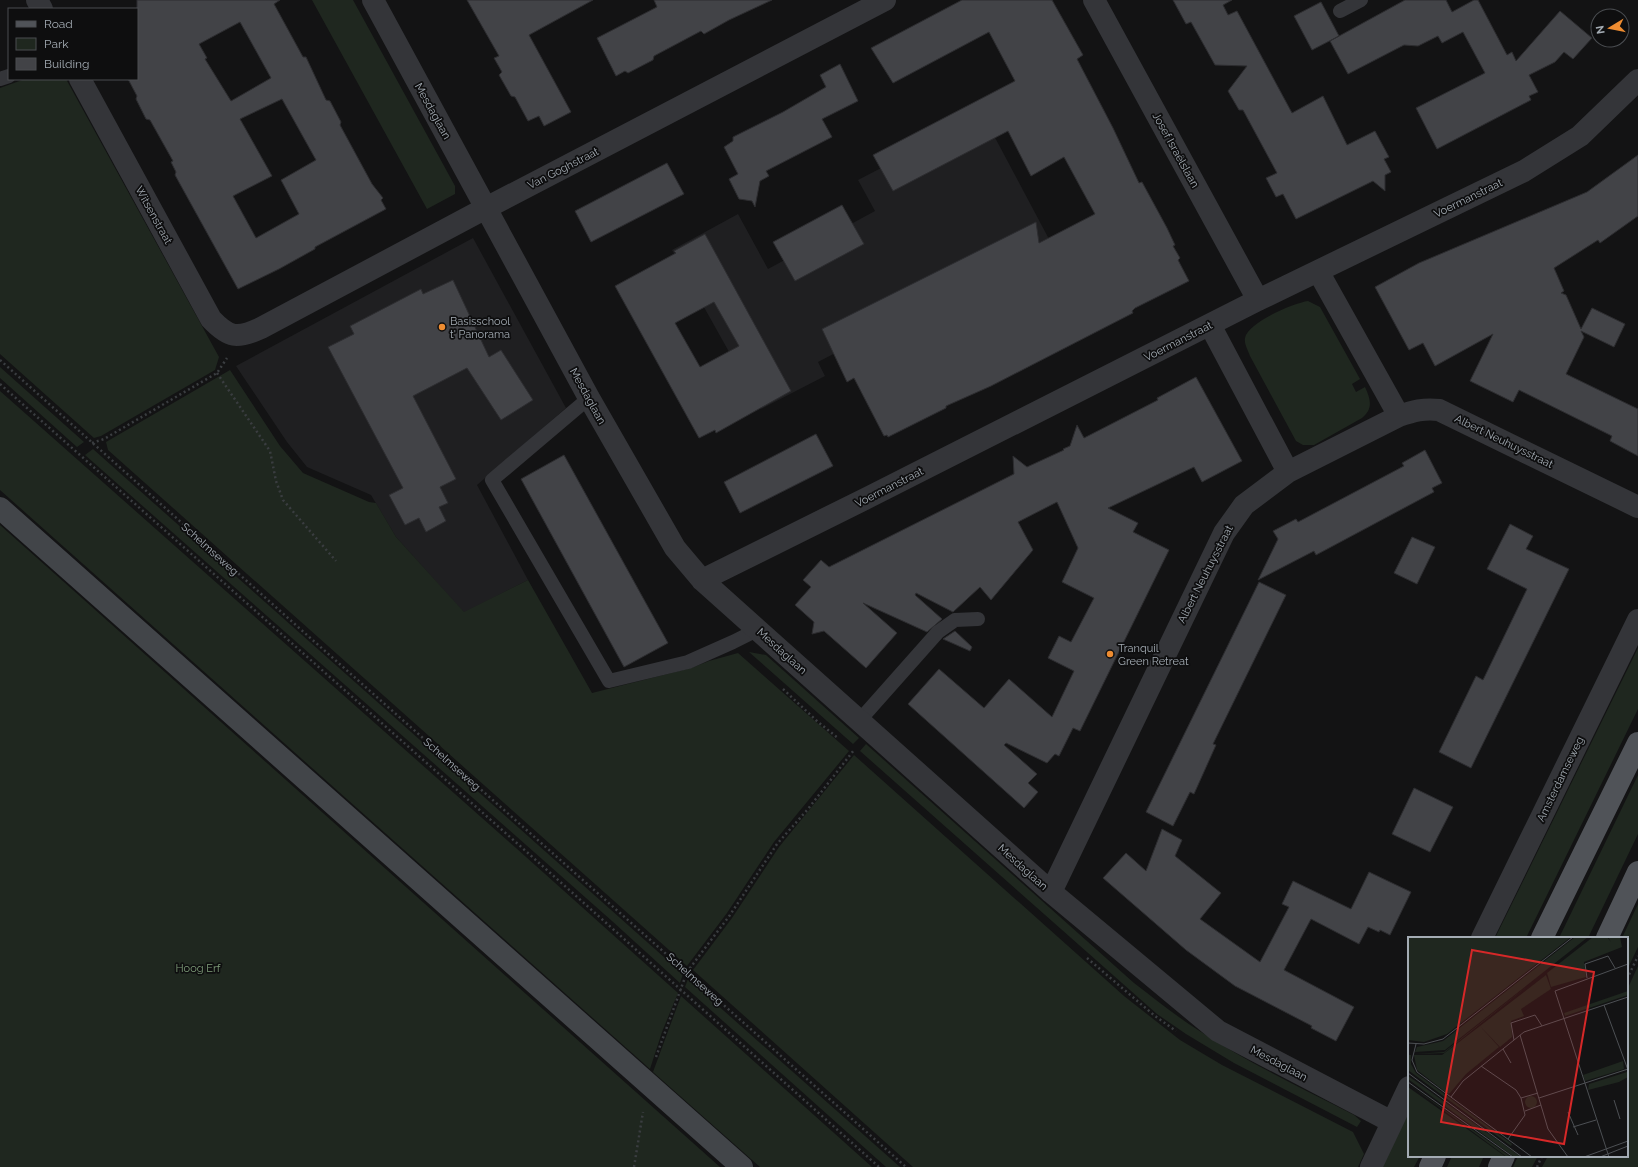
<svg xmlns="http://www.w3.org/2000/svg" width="1638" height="1167" font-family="Raleway,sans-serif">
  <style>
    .built { fill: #1f1f21 }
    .green { fill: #1f271f }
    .building { fill: #424347; stroke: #2d2d30; fill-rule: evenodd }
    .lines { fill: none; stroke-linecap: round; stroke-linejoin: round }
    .path { stroke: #3a3d40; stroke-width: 2.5; stroke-dasharray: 2 3; stroke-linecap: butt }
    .lane { stroke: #343539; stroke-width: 14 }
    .street { stroke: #343539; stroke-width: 22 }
    .secondary { stroke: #424549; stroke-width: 22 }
    .primary { stroke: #505358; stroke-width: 22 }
    .poi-dot { fill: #ee8c31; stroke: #0e0e0f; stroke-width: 1.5 }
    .labels { text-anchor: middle; stroke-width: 3.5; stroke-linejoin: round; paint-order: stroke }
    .street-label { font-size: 11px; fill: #a4acb4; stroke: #0e0e0f }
    .poi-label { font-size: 11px; fill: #a4acb4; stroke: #0e0e0f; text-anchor: start }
    .park-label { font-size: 11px; fill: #809f7b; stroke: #0e0e0f }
    .inset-road { fill: none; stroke: #4d5054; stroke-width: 1 }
    .view { fill: #d62828; fill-opacity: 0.15; stroke: #d62828; stroke-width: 2 }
    .inset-edge { fill: none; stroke: #a4acb4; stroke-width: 2 }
  </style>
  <rect width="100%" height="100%" fill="#131314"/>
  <path class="built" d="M983,115L1050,241L818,362L825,376L761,409L672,250L738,214L768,269L875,211L858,180Z
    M473,238L566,408L477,485L528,580L464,613L396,537L371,495L307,467L287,442L236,366Z"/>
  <path class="green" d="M312,0H353L455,186V194L427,209Z
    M25,79H66L219,357L215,370L101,436L94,438L0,354V88Z
    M1308,301L1320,307L1360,379L1352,384L1356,392L1365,387C1371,400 1373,409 1362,418L1314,445H1303L1296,441L1250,356C1248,350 1244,344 1245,338C1248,322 1294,303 1308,301Z
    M0,367L84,442L77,447L0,378Z
    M230,370L280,446L303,473L369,502L376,503L396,537L464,612L528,580L592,693L691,668L709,661L738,653L849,751L774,842L727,913L687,966L108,450L106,442Z
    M0,391L516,848L678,993L662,1032L650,1069L0,490Z
    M93,449L683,974L680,983L612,921L85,455Z
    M0,525L720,1167H0Z
    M1638,648V709L1526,938H1495Z
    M749,652L766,655L859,738L853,744Z
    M866,744L1134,983C1155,999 1176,1016 1198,1030C1248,1063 1302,1088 1354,1115L1361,1121L1357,1127L1234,1063L1186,1034L1157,1014L860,751Z
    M854,755L1124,996L1180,1040L1222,1065L1353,1132L1364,1154L1358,1167H913L693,970L732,918L779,847Z
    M1638,775V834L1588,938H1559Z
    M1638,904V947L1627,970V938H1622Z
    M1638,966V1167H1542L1548,1156H1627V990Z
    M688,979L900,1167H886L685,987Z
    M681,996L872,1167H760L653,1072Z
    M1409,1111V1156H1420L1414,1167H1381Z
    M1452,1156H1484L1479,1167H1447Z
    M1518,1156H1538L1532,1167H1513Z"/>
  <path class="building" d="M137,0H280L274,4L303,57H306L326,100L330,101L341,122L340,125L372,184L383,198L381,200L386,209L315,247V249L279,269L238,289L175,175L176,172L171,162L173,161L150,120L146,119L136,99L137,96L128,79H137ZM240,22L271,78L231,101L205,59L207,58L199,44ZM282,99L316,160L281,180L299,214L256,238L233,196L272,176L240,119Z
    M467,0H593L529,35L571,112L544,126L539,116L528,121L515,97L511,96L499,75L502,72L494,58L499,56Z
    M654,0H772L729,20L704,34L701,31L654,56L653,60L628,73L625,71L616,76L597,38L657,7Z
    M962,0H1052L1083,55L1077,59L1113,128L1139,183L1142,182L1167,228L1175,245L1173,246L1180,258L1178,260L1189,281L1135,308L1132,311L1133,313L991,386L946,406V408L888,437L887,435L884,436L854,378L847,382L822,329L1036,222L1039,243L1095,214L1064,157L1031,176L1008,131L893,191L873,155L1015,81L989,32L893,83L871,48Z
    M1173,0H1232L1223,5L1228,15L1237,11L1292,113L1323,96L1347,145L1375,131L1389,157L1384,159L1391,172L1385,175V191L1373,181L1296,219L1283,194L1276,197L1266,178L1277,173L1243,110H1239L1228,91L1247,66L1215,65L1191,22L1186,24Z
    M1405,0H1446L1452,12L1474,0H1478L1507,55L1512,52L1516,61L1560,11L1592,38L1573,59L1564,52L1555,62L1529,75L1538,92L1529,96L1531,100L1437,149L1416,108L1485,73L1463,32L1442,43L1438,36L1418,46L1404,45L1348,74L1330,41Z
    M1321,2L1339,36L1312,50L1294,16Z
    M840,64L858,101L822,119L832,137L766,171L769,176L760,181L755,207L752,201L739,199L729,179L738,174L724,147L733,141V137L783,112L826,87L820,75Z
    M1638,155V216L1600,243L1598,240L1554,268L1564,291L1561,293L1566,295L1581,329L1592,308L1625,324L1614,347L1581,331L1584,337L1566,374L1638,409V456L1610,441L1612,436L1519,390L1513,402L1470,381L1493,334L1435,366L1423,343L1409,350L1375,287L1419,263L1587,192Z
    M667,163L684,194L591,242L575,211Z
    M842,205L864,244L795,281L773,242Z
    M705,234L791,391L716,433L715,430L699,438L615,286L676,253L674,251ZM714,302L739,346L700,367L675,323Z
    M453,280L489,357L501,350L533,400L501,420L467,368L413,396L456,479L440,487L448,503L439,507L446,521L426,532L419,518L405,525L389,495L403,488L328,347L354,334L350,326L421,289L423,294Z
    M1196,377L1242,461L1202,482L1194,467L1108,508L1138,523L1133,532L1169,550L1080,731L1073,728L1059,756L1055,754L1047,763L1006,743L1004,745L1037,774L1028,783L1038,792L1024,808L908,704L939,669L984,708L1009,679L1052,717L1074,671L1048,658L1059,636L1071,642L1094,598L1062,582L1078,548L1057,502L1018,522L1033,550L991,600L980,587L953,612L916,593L915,595L942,619L927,632L863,603L897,633L866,668L824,631L812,634L814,622L795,605L811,587L803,580L821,560L829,567L1014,474L1013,456L1027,467L1064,450L1063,449L1070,446L1077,425L1084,438L1158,400L1157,398Z
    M816,434L833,466L740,513L724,482Z
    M1425,450L1442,483L1432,488L1434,492L1316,555L1314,551L1258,580L1278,539L1273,531L1296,519L1298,522L1404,466L1402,463Z
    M564,455L668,643L624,667L521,479Z
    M1510,524L1533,536L1526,549L1569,569L1471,768L1439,752L1476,676L1483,680L1527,589L1487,569Z
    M1412,537L1435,547L1417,584L1394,573Z
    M1259,582L1286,595L1213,744L1216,745L1194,794L1190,792L1173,826L1146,812Z
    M955,631L972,647L970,651L943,639Z
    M1414,788L1453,807L1430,852L1392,834Z
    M1162,829L1182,840L1175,856L1221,893L1200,919L1260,962L1289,907L1282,904L1293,881L1351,909L1369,872L1411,892L1390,935L1380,930L1379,932L1368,927L1359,944L1311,919L1284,970L1354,1007L1336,1041L1311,1028L1312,1026L1235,986L1186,950L1103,878L1126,853L1146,871Z"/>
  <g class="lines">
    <path class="path" d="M0,360L307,635L906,1167
      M217,373L270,451L276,481L283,500L336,561
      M0,384L519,845L879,1167
      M92,443L104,439L217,373L227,358
      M783,689L818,722L838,738
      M1087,958L1155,1016L1176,1031
      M1627,979L1638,956
      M656,1057L687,972L730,915L777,844L808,809L854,750
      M634,1167L643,1112
      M1537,1167L1542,1156"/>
    <path class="lane" d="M1340,11L1361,0
      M0,79L9,76
      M589,398L492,480L609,681L688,662L733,642L757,630
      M859,721L938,632L955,620L978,619"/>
    <path class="street" d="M37,0L42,9
      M373,0L589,398L675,548L702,580L1051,892L1218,1031L1392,1122
      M1094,0L1258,300
      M80,79L211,319C229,338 237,339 261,328L486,208L885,0
      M1318,271L1399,416
      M1210,325L1288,472
      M702,580L869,497L1258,300L1524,171L1580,136L1638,80
      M1051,892L1224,533L1244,505L1288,472L1399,416C1413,411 1424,408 1439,410L1638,507
      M1482,938L1638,620
      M1371,1167L1409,1087"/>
    <path class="secondary" d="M0,508L742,1167"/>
    <path class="primary" d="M1542,938L1638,743
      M1607,938L1638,872
      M1430,1167L1435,1156
      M1499,1167L1504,1156"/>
  </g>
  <g class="poi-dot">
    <circle cx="442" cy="327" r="4"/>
    <circle cx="1110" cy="654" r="4"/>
  </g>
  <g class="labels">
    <g class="street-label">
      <text transform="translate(433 111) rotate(61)" y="4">Mesdaglaan</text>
      <text transform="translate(1176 150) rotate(61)" y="4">Josef Israëlslaan</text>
      <text transform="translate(563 168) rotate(-27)" y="4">Van Goghstraat</text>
      <text transform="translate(1468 198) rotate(-26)" y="4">Voermanstraat</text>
      <text transform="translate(154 215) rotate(61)" y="4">Witsenstraat</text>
      <text transform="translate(1178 341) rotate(-27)" y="4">Voermanstraat</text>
      <text transform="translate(588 396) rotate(61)" y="4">Mesdaglaan</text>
      <text transform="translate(1504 441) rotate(26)" y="4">Albert Neuhuysstraat</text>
      <text transform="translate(889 487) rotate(-27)" y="4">Voermanstraat</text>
      <text transform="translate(210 549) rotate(42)" y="4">Schelmseweg</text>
      <text transform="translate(1205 574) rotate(-63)" y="4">Albert Neuhuysstraat</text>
      <text transform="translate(782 651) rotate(42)" y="4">Mesdaglaan</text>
      <text transform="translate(452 764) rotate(42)" y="4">Schelmseweg</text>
      <text transform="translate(1560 779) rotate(-64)" y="4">Amsterdamseweg</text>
      <text transform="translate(1023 867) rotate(42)" y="4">Mesdaglaan</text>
      <text transform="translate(695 979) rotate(42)" y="4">Schelmseweg</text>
      <text transform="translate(1279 1063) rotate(28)" y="4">Mesdaglaan</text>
    </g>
    <g class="poi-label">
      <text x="450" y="325">Basisschool<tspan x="450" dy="13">t' Panorama</tspan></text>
      <text x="1118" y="652">Tranquil<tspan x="1118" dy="13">Green Retreat</tspan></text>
    </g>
    <g class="park-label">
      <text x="198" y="972">Hoog Erf</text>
    </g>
  </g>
  <g transform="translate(1408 937)">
    <rect width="220" height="220" fill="#131314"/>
    <path d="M0,0H163L39,97L16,105L0,103ZM167,0H180L37,113L7,115L9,110L35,104ZM185,0H199L203,5L200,0H212L214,10L176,25L178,40L143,50L139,36ZM137,35L36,116L7,117L36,115ZM138,38L143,52L113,72L116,79L103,84L104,100L92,110L72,89ZM220,54V58L157,79L156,76ZM72,89L91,110L58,137L42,156L40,157L9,133L6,118H34ZM0,118H3V127L8,136L104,207L103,209L0,133ZM215,124L216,132L177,144L175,138ZM219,135L220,140L211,145L180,153L181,147ZM0,139L9,145L113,220H106L0,142ZM0,147L103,220H99ZM0,150L55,189L98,220H0ZM117 165a6 6 0 1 1 12 0a6 6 0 1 1-12 0Z" fill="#1f271f"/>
    <path class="inset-road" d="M179,41L177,27L200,19L207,31M196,68L220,133M112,98L140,192L160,220M106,103L103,86L127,78L134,89M0,106L16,107L35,102L165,0M8,107L4,123L9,135L124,220M95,112L103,126M73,129L108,153L113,161L117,178L100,202M0,136L114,220M0,145L105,220M43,160L55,144L116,95L220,60M113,161L130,156M131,161L220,132M206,163L212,182M117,174L133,168M160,175L170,198M165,190L188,183M176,220L220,204M192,220L220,209M201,220L147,54L220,27"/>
    <path class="view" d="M64,13L186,35L156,207L33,185Z"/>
    <rect width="220" height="220" class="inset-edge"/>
  </g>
  <rect x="8" y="8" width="130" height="72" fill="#0e0e0f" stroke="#4a4d51"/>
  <rect x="16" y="21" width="20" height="6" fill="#505358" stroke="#4a4d51"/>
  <text x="44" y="28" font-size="12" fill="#a4acb4">Road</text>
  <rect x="16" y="38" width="20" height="12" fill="#1f271f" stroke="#4a4d51"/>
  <text x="44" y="48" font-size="12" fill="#a4acb4">Park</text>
  <rect x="16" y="58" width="20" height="12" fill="#424347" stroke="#4a4d51"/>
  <text x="44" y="68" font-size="12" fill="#a4acb4">Building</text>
  <g transform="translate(1610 28) rotate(260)"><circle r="19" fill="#0e0e0f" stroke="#4a4d51"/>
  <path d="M0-3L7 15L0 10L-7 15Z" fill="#ee8c31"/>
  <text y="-6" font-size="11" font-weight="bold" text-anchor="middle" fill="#a4acb4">N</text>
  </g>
</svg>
